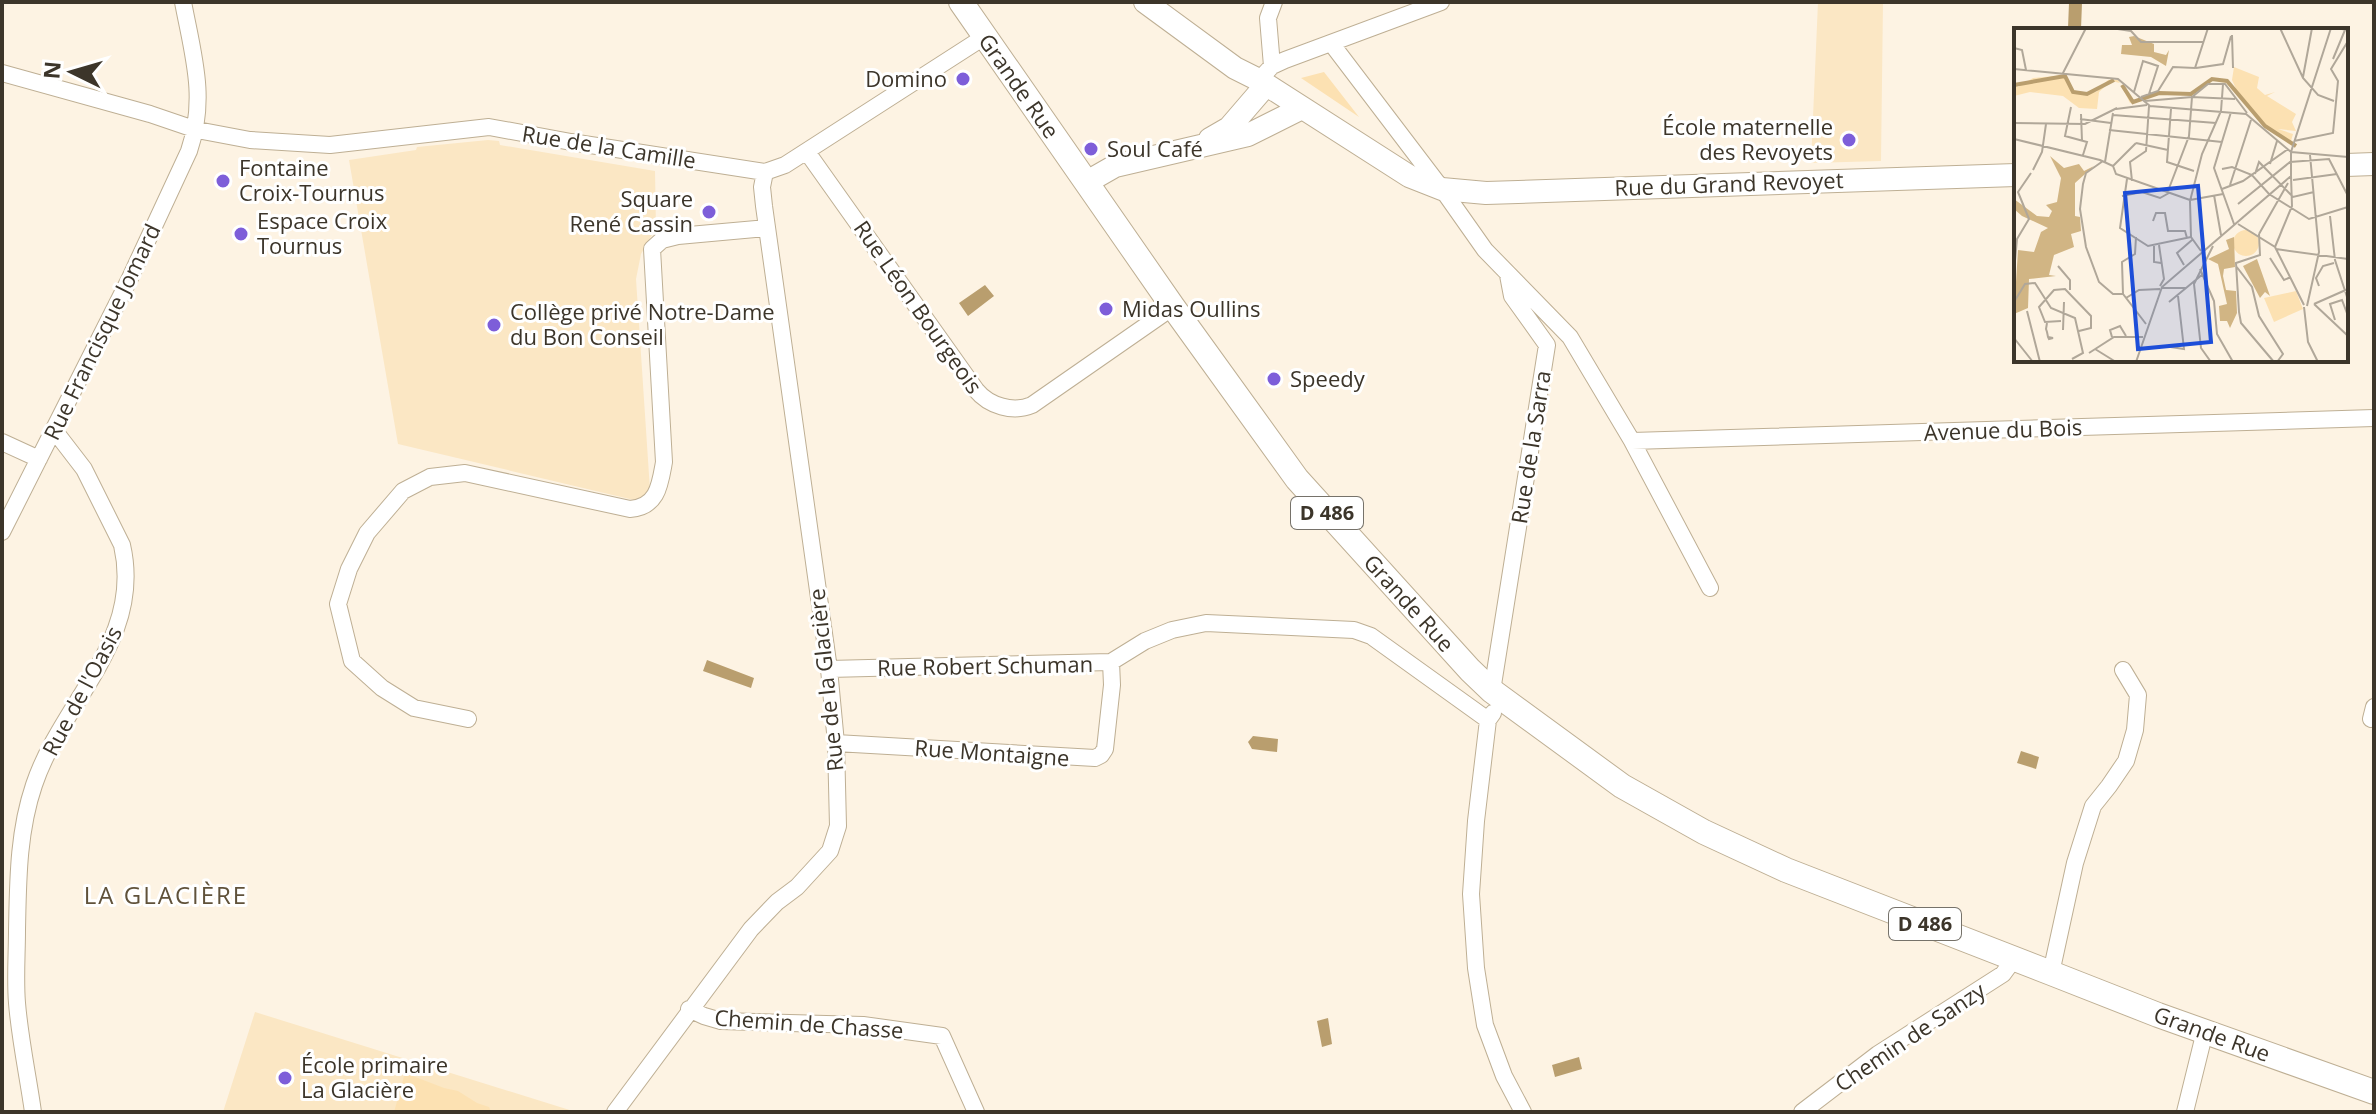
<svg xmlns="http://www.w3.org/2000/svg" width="2376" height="1114" font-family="'Open Sans',sans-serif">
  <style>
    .built { fill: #fbe7c4 }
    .green { fill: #fce1b2 }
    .water { fill: #b99e6e }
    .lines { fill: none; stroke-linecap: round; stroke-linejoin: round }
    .street-casing { stroke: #beaf94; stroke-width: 18 }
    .secondary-casing { stroke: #beaf94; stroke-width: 24 }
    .primary-casing { stroke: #beaf94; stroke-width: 26 }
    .street { stroke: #fff; stroke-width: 16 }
    .secondary { stroke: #fff; stroke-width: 22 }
    .primary { stroke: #fff; stroke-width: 24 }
    .poi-dot { fill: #7d5ed9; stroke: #fff; stroke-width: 3 }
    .labels { text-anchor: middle; stroke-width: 6; stroke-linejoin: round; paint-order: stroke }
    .shield { fill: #fff; stroke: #76726a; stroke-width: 2 }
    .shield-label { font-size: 20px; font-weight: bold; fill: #3c352a }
    .poi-label { font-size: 22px; fill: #3c352a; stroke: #fff; text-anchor: start }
    .street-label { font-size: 22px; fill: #3c352a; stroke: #fff }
    .neighbourhood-label { font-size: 24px; letter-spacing: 2px; fill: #60523a; stroke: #fff }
    .inset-river { fill: none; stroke: #b99e6e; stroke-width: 4 }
    .inset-road { fill: none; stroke: #b0a799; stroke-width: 2 }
    .view { fill: #1d4ed8; fill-opacity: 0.15; stroke: #1d4ed8; stroke-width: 4 }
    .inset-edge { fill: none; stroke: #3c352a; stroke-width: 4 }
  </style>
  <rect width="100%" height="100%" fill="#fdf3e3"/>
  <path class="built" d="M1818,2H1883L1881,161L1811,163Z
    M488,140L499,141L500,145L655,171L656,228L641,254L636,279L650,490L638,501L398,444L349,160L416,150L417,147Z
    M255,1012L576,1112H223Z"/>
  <path class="green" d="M1324,72L1359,117L1301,78Z
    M405,1073L444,1088L458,1091L477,1103L489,1107L491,1112H394Z"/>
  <path class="water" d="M2079,2L2082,3L2081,29L2068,28L2069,3Z
    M985,285L994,296L968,316L959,303Z
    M707,660L754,678L751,688L703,671Z
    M1253,736L1278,739L1277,752L1252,749L1248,742Z
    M2021,751L2039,757L2036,769L2017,763Z
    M1328,1018L1332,1044L1322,1047L1317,1021Z
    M1579,1057L1582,1069L1555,1077L1552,1065Z"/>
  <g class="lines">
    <g class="street-casing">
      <path id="street" d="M1331,43L1442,189L1485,250L1570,337L1632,441L1710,588
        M1272,66L1268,18L1274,2
        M2,73L150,114L197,130L250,140L330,145L489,127L571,142L765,172L785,165L984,37
        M1259,80L1272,66L1285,60L1441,2
        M807,152L976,390C989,406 1013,413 1032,405L1173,307
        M1632,441L2374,418
        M2,442L39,459
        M2,532L130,278L189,151C207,98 193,55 183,2
        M829,669L1111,662L1145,641L1172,630L1206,623L1354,630L1371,636L1488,720
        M1492,691L1547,345L1512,296L1508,275
        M1493,713L1488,720L1476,821L1471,894L1476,968L1485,1025L1504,1076L1523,1112
        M468,719L414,708L382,688L352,661L338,604L349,569L367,533L403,491L430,477L465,473L630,509C658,507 660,484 664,462L652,249L662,240L678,236L767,228
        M2371,719L2374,707
        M836,743L1095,758L1101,755L1105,749L1112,685L1111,662
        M2051,973L2075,863L2093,806L2109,786L2126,761L2135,730L2138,695L2123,670
        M689,1009L704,1016L721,1021L863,1025L942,1036L976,1112
        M33,1112C28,1076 20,1040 17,1003C15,979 17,954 17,930C18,881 18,832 34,785C62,701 144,640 122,545L84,469L54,430
        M615,1112L751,929L777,902L797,887L830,851L838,826L836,743L829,669L764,206L762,187L765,172
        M1802,1112L1878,1054L2003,974L2014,959
        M2185,1112L2205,1031"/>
    </g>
    <g class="secondary-casing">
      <path id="secondary" d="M1145,2L1235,68L1259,80L1409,176L1442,189L1486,193L2016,175
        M1210,139L1229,128L1266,85
        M2346,165L2374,164
        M1087,182L1115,166L1248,135L1302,108"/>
    </g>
    <g class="primary-casing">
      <path id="primary" d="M961,2L1173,307L1297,479L1470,670L1492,691L1622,786L1704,832L1786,870L2051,973L2158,1015L2374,1092"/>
    </g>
    <use href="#street" class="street"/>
    <use href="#secondary" class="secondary"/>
    <use href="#primary" class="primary"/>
  </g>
  <g class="poi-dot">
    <circle cx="963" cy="79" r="8"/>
    <circle cx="1849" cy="140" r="8"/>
    <circle cx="1091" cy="149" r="8"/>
    <circle cx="223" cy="181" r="8"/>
    <circle cx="709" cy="212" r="8"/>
    <circle cx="241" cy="234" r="8"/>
    <circle cx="1106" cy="309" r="8"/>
    <circle cx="494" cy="325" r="8"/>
    <circle cx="1274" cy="379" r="8"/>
    <circle cx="285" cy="1078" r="8"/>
  </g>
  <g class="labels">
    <g class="shield">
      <rect x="1291" y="497" width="72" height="32" rx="6"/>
      <rect x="1889" y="908" width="72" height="32" rx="6"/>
    </g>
    <g class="shield-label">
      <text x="1327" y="520">D 486</text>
      <text x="1925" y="931">D 486</text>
    </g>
    <g class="poi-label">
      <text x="947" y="87" text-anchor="end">Domino</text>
      <text x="1833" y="135" text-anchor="end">École maternelle<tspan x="1833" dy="25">des Revoyets</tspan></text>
      <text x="1107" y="157">Soul Café</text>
      <text x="239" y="176">Fontaine<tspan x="239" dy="25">Croix-Tournus</tspan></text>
      <text x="693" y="207" text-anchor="end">Square<tspan x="693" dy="25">René Cassin</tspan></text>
      <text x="257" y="229">Espace Croix<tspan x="257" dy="25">Tournus</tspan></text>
      <text x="1122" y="317">Midas Oullins</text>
      <text x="510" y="320">Collège privé Notre-Dame<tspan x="510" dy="25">du Bon Conseil</tspan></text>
      <text x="1290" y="387">Speedy</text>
      <text x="301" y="1073">École primaire<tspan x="301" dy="25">La Glacière</tspan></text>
    </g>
    <g class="street-label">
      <text transform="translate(1019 86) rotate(55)" y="8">Grande Rue</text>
      <text transform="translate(609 147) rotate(9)" y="8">Rue de la Camille</text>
      <text transform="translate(1729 184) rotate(-2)" y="8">Rue du Grand Revoyet</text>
      <text transform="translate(918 307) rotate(55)" y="8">Rue Léon Bourgeois</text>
      <text transform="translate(102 332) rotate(-64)" y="8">Rue Francisque Jomard</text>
      <text transform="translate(2003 430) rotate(-2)" y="8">Avenue du Bois</text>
      <text transform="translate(1531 447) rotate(-81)" y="8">Rue de la Sarra</text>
      <text transform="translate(1409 603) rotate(48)" y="8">Grande Rue</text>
      <text transform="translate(985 666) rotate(-1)" y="8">Rue Robert Schuman</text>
      <text transform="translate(826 680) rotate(-96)" y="8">Rue de la Glacière</text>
      <text transform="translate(82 691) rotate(-62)" y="8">Rue de l'Oasis</text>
      <text transform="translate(992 753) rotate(4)" y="8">Rue Montaigne</text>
      <text transform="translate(809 1024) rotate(4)" y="8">Chemin de Chasse</text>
      <text transform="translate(2212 1034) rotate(20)" y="8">Grande Rue</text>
      <text transform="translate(1910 1037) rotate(-34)" y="8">Chemin de Sanzy</text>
    </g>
    <g class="neighbourhood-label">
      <text x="166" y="904">LA GLACIÈRE</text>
    </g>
  </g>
  <g transform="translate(2014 28)">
    <rect width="334" height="334" fill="#fdf3e3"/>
    <path d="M220,39L245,49L243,60L251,67L261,64L253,68L282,86L278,94L282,103L264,101L279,106L277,113L262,107L227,72L218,52ZM52,47L59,62L71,65L82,64L94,52H104L117,73H127L116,75L106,55L97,53L85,64L83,81L65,80L49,68L16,64L0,68V53L4,59L19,50ZM219 215a13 13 0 1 1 26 0a13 13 0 1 1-26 0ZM282,263L289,281L260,294L250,270Z" fill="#fce1b2"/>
    <path d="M120,8L140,16V24L152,27L155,22L152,38L137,29L107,26L108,17H118L115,9ZM36,128L50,140L65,136L70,143L80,138L61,155V188L66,189L67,203L57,206L60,219L40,227L35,247L42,248L15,251L14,280L0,286L4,222L20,224L27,204L34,200L8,188L0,181V171L23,188L35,189L38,183L32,177L43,174L47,150ZM220,209L221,239L210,241L209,248L212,262L222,263L223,285L216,300L213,293H206L205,278L213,276L204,236L194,231L215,221L212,212ZM243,231L256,268L251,264L246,270L229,238Z" fill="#d1b584"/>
    <path class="inset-river" d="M0,57L51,48L59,64L73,66L100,52M108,57L119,74L145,65L177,66L198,51L213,53L251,98L282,118"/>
    <path class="inset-road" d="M97,0L117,3L127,14H190M266,0L289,50L304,67L320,73M218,7L219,40M0,20L8,22L12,42M319,31L331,2L326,0M182,40L209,36L217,8M0,41L104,51L136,78L232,86L277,124M49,45L72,0M289,49L298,0M120,64L129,33L144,38L135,66M127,69L144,63L159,39L181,40L194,0M131,73L178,69L194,56H211L233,85M57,79L51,108L73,114L69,127M102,81L133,77M157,81L153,134L180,143M217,84L200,140L220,196M67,86L68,113M99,87L202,95M66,91L97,95M0,95L71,96L103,80M95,102L208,114M0,111L86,132L99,138L102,146L176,172M280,113L319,105L324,53L317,41L334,13M122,115L154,122M277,124L334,129M89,133L72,145L69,156L66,181L72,219L85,254L99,266H109L132,296M91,134L99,85M256,136L263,113M99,138L122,115M208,141L218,139L238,147L255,166L295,191L334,179M19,142L28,124L32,96M241,146L245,134L279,169L300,164M113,151L106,200L134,218L177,209M279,152L323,146M118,153L116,134L132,123L135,78M216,157L237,92M208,161L229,153L274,121M154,163L175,108L178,69L221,71M200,167L207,207M108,168L128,164L146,170L155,165M176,172L209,166M224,176L276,134L315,131L334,168M316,188L321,232L334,272M139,193L142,185H151L154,203H171L173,210M224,196L261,219L290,277M245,206L246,227L222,235L225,284L227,295L260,334M245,206L274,155M140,217V234L147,235M145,217L150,251L146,258M261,219L278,178L277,148M262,221L334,231M187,223L177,209L176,173L188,126L207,83L209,56M256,230L270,252L277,249M170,237L163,225L178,212M44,238L56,252V262M222,238L238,259L245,288L269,326L263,334M186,241L200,273L203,306L219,334M0,244L3,211L15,191L4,164L17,145M305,258L302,250L309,238L320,235M147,260H172M109,266L108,234L121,226L122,209M112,270L125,262L146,261M0,274L11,256L21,255L37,280L61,290L69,325L58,331M155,274L189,246M300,276L334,308M300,276L334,261M293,278L305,224L296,127M290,279L294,314L304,334M13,283L26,334M321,292L316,276L328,272L334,288M47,293L31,294L25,279L40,262L51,261L77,288V300L65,303M33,295L32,301L33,304L34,309L35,311L39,310L34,309M49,302L50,274M98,309L96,302L106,298L112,308M0,310L19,334M150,318L170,321L164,268M81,321L102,334M75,325L100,309H129M122,334L148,259L277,148V124L317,0M197,334L187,320L180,256L199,218"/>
    <path class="view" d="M184,158L197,314L124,321L111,165Z"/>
    <rect width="334" height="334" class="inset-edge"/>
  </g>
  <rect width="2376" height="1114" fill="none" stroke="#3c352a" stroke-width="8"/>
  <g transform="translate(72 72) rotate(275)" stroke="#ffffff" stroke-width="6" paint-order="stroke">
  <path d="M0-6L14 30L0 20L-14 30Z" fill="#3c352a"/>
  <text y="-12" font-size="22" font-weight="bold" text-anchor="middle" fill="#3c352a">N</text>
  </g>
</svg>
